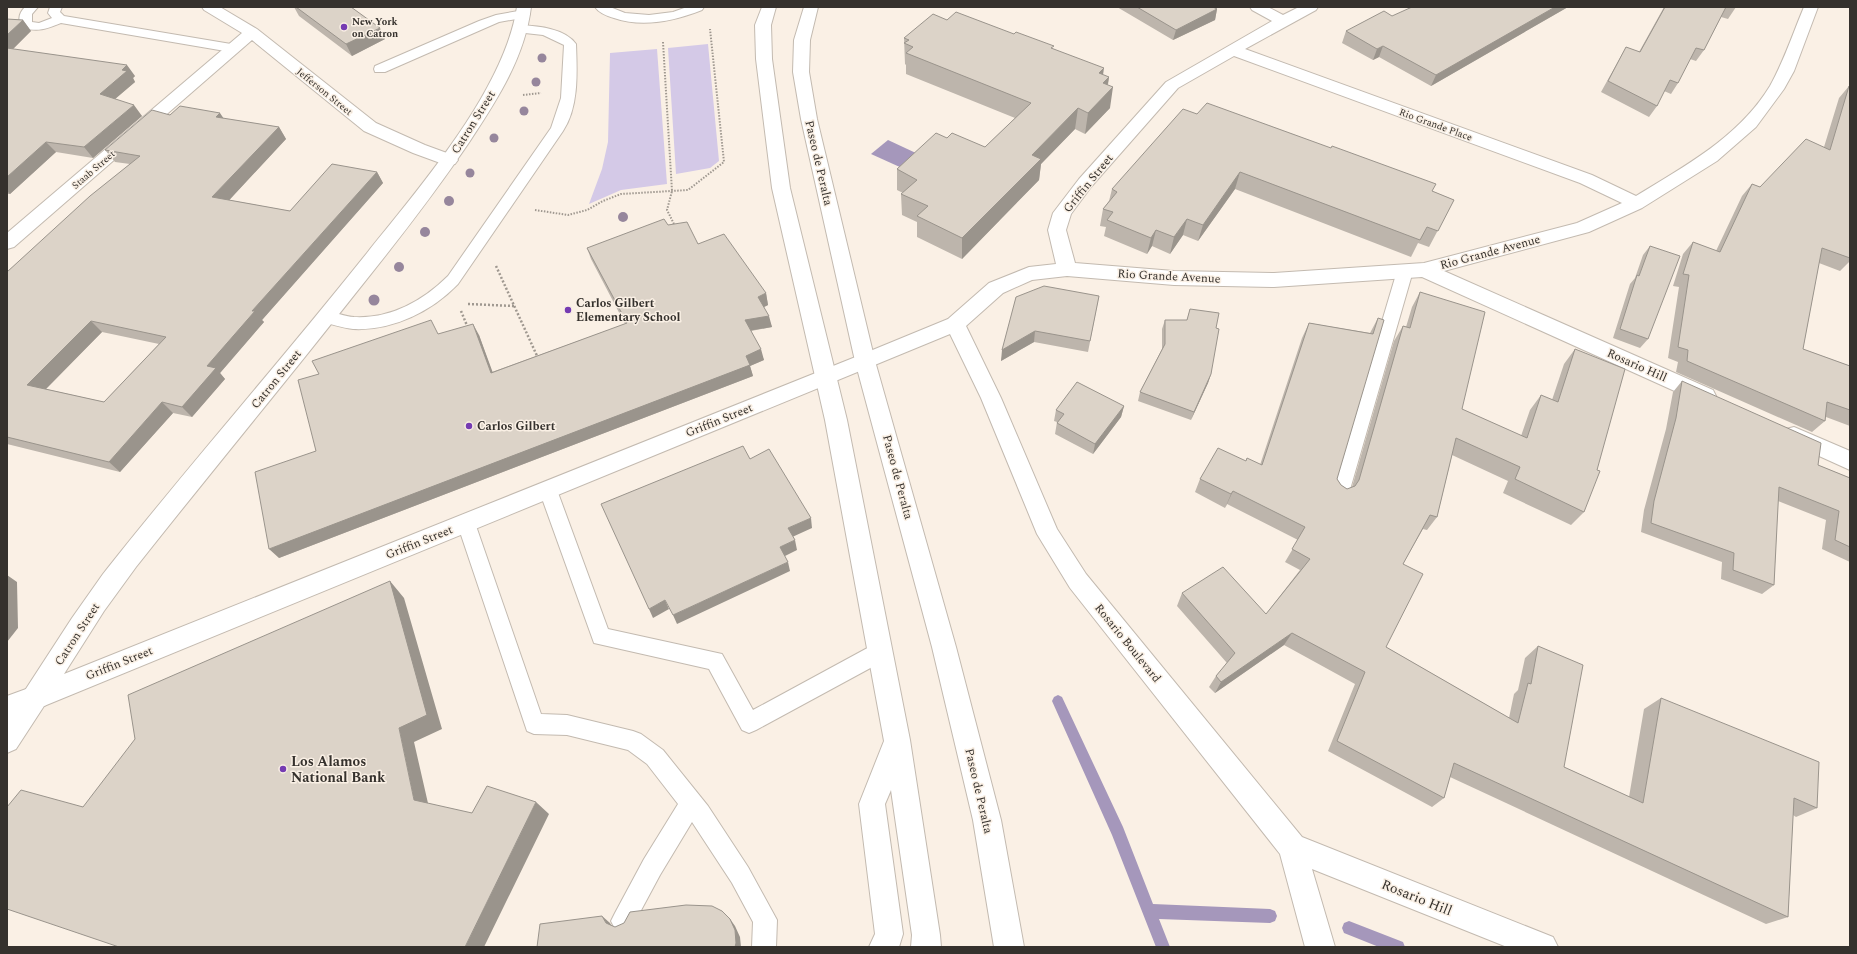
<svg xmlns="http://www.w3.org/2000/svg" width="1857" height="954" font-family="Spectral,serif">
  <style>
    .green { fill: #d4c9e7 }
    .water { fill: #a597bb }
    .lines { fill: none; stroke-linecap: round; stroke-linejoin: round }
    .stream { fill: #a597bb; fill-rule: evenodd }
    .service-casing { stroke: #c3bab0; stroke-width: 2 }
    .minor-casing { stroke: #c3bab0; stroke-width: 2 }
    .tertiary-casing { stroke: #c3bab0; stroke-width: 2 }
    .secondary-casing { stroke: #c3bab0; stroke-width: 2 }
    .path-far1 { stroke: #9f9890; stroke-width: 2; stroke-dasharray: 1.5 1.5; stroke-linecap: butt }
    .path { stroke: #9f9890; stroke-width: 2.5; stroke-dasharray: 2 2; stroke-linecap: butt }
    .service { fill: #fff; fill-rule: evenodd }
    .minor { fill: #fff; fill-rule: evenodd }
    .tertiary { fill: #fff; fill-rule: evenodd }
    .secondary { fill: #fff; fill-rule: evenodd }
    .tree { fill: #96869c }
    .wall { fill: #bdb5ac; fill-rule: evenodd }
    .shaded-wall { fill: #9a948c }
    .building { fill: #dcd3c8; stroke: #9a948c; fill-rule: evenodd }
    .poi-dot { fill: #753bb2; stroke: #faf0e5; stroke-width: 1.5 }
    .labels { text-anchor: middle; stroke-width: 3; stroke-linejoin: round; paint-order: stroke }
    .far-poi-label { font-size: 10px; font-weight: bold; fill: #35312d; stroke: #faf0e5; text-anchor: start }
    .far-street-label { font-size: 10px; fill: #35312d; stroke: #faf0e5 }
    .street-label { font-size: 12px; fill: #35312d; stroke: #faf0e5 }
    .poi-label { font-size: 12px; font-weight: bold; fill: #35312d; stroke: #faf0e5; text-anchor: start }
    .near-poi-label { font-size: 14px; font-weight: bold; fill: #35312d; stroke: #faf0e5; text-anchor: start }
    .near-street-label { font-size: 14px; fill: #35312d; stroke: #faf0e5 }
  </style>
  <rect width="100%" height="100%" fill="#faf0e5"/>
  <path class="green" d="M708,44L719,161L710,168L676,174L668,48Z
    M657,49L667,184L621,190L589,204L602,169L608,142L610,53Z"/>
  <path class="water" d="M888,140L918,154L902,168L871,154Z"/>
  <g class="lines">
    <path class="stream" d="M1058,695L1062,697L1123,827L1153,904L1270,909L1275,911L1277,916L1275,921L1270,923L1159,919L1170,947H1156L1112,835L1052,701L1054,697Z
      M1349,921L1403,942L1405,947H1379L1344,933L1342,928L1344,923Z"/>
    <g class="service-casing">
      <path id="service" d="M25,7H38L32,14V22L39,23L52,18L48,13L50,7H62L60,12L64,16L231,44L235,45L237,48L235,51L231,52L61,23C46,29 39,32 23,28C17,20 19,13 25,7Z
        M595,7H610L625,13L649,15L673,12L687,7H704L702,10C674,21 643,28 614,18C607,16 599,13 595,7Z
        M524,10L528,11L530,14L528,17L499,22L385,72H375L374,69L375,66L479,21L496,15Z
        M520,25C537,26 565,28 576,44C577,72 579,107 563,131L458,284C432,311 393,331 353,329C342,328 331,324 320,321L318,317L320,313C331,310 342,316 354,317C390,319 423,301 448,276L551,128L561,98L564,45L543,35L516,32L514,29L516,26Z
        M1405,266L1410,267L1413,271L1349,493L1346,498L1340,501L1334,498L1331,493L1397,271L1400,267Z
        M548,482L554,485L557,490L608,629L722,654L753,710L873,645L880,643L887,645L890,652L887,659L756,730L749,733L742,730L709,669L594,643L539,490L542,485Z
        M466,515L473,517L475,523L541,714L567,715L633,731L641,734L663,750L708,806L748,867L777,920L776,947H752L753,922L732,883L692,822L660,875L631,929L623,933L615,929L611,921L615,913L644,859L678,804L647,764L628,750L567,735L534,734L527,731L457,523L459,517Z"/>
    </g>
    <g class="minor-casing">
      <path id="minor" d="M202,7H220L257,29L376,123L425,145L455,156L458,160L455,164L449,165L443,164L413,153L364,131L252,40L14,247L7,249V233L242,33L204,10Z
        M1250,7H1268L1283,15L1299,7H1318L1316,10L1245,49L1592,175L1636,196C1685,166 1739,137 1770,86C1784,61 1793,33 1804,7H1818L1794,71L1784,89L1756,127L1717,161L1642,208L1589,232L1444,271L1713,390L1716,396L1713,402L1706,404L1699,402L1422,277L1274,287L1174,285L1067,276L1032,280L1003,293L966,326L1001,398L1057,529L1086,574L1302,837L1553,937L1558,947H1507L1312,869L1335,947H1305L1280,854L1070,588L1037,534L981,398L950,334L865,369L858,366L855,361L858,356L948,319L989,283L1029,267L1056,264L1048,230L1053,213L1079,179L1166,82L1272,21L1252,10ZM1234,56L1580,183L1622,203L1577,223L1424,263L1274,273L1174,271L1075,263L1066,230L1071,214L1091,187L1178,88Z
        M1794,427L1850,451V470L1786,441L1783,435L1786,429Z
        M37,685L46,689L50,697L46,705L7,720V696Z"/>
    </g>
    <g class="tertiary-casing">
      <path id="tertiary" d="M517,7H531C525,57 497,100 470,141C433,196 392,248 351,299C280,389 207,477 136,567L104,611L64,674L858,356L865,353L872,356L875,361L872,366L44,706L16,749L7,753V718L72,618L103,574C189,465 281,361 367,253C419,188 504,91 517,7Z"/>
    </g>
    <g class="secondary-casing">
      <path id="secondary" d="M762,7H776L771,25L772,59L790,188L847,420L910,740L940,935L941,947H911L912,935L891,790L885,804L903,934L899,947H869L875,934L859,804L884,741L825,420L772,188L756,59L755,25Z
        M804,7H818L810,40L809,72L817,119L875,361L956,647L1001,820L1024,947H994L973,820L932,647L855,361L801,119L793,72L794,40Z"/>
    </g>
    <path class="path-far1" d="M663,42L672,191L667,210L675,226
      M523,95L541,93
      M535,210L568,215L587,210L603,201L621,194L688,190L724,162L710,29"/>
    <path class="path" d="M496,266L538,358
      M468,304L514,306
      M461,311L468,328"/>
    <use href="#service" class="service"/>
    <use href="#minor" class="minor"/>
    <use href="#tertiary" class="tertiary"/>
    <use href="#secondary" class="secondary"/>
  </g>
  <g class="tree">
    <circle cx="542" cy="58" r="4.5"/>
    <circle cx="536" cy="82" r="4.5"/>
    <circle cx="524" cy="111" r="4.5"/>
    <circle cx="494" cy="138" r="4.5"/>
    <circle cx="470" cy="173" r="4.5"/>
    <circle cx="449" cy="201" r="5"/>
    <circle cx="623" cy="217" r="5"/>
    <circle cx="425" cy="232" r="5"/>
    <circle cx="399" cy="267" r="5"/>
    <circle cx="374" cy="300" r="5.5"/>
  </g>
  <path class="wall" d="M294,7H351L385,39L352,56L299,16Z
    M1117,7H1213L1217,9L1215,20L1173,40Z
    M1568,7L1431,86L1379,57L1373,60L1342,43L1346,31Z
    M1664,7H1736L1728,19L1721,17L1704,50L1696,61L1690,59L1678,83L1671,94L1664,91L1657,106L1649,117L1601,92L1626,47L1639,52Z
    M7,19L23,20L31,31L13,49L135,76L133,78L135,82L115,99L142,116L93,158L56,152L10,194H7Z
    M947,20L1053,49L1103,75L1109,77L1108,85L1110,108L1085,134L1075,129L1041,164L1039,180L962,259L917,237V222L902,215L901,194L903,193L897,190V169L947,138L985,147L1015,118L906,74V65L905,64L904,38Z
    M1849,86H1850V261L1840,271L1819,263L1803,349L1850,366V426L1826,417L1825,421L1812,432L1676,372L1678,362L1668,358L1679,287L1673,286L1683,254L1693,242L1716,251L1742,196L1752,184L1760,187L1824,147L1839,98Z
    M1197,114L1432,191L1454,200L1429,247L1418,243L1411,257L1235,189L1198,241L1183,235L1170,254L1152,246L1147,254L1104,236L1106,227L1100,226L1103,209L1109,201L1112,189Z
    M170,115L224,119L279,127L286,139L229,200L290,211L377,172L383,183L262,320L264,322L220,373L225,379L192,417L173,413L120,472L7,444V272L130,164L115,162L105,150ZM102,332L159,344L104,402L46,389Z
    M668,225L698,244L766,293L768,305L764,307L772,327L751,331L764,360L750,366L753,376L279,558L316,451L319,374L439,334L479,335L492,372L625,324L591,259L587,248Z
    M1650,246L1648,339L1640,348L1613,338L1630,284L1635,278L1643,255Z
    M1420,292L1462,409L1521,436L1530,410L1541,395L1552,400L1564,364L1575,349L1584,512L1571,525L1503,493L1508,481L1452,455L1437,517L1427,530L1423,529L1403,564L1386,647L1509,718L1514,694L1518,690L1525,658L1538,646L1564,767L1629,797L1644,709L1661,698L1817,808L1796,817L1793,815L1788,917L1766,924L1450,777L1444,798L1432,807L1328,751L1355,684L1284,645L1215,693L1209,687L1216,676L1227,663L1177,606L1182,593L1266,614L1300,570L1285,562L1298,540L1227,504L1225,508L1195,492L1200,479L1246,461L1260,465L1302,338L1309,323L1370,333L1378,318L1337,479L1341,485L1347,489L1352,487L1394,341L1403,326L1406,327L1412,307Z
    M1099,296L1088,352L1034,342L1001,361L1016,297Z
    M1190,309L1216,328L1211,374L1208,383L1191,420L1138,401L1140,392L1162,349V329L1165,320H1187Z
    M1682,381L1818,465L1850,478V562L1822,549L1826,520L1778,501L1774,585L1762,594L1721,579L1722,562L1641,532L1644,510L1666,429L1673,392Z
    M1124,406L1121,417L1093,454L1055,434L1057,422L1054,421L1056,410Z"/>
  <path class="shaded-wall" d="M1555,7H1568L1431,86L1436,75Z
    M1217,9L1215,20L1173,40L1176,30Z
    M23,20L31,31L7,55V35Z
    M380,28L385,39L352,56L346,44Z
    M1383,46L1379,57L1373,60L1377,49Z
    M127,65L135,76L133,78L135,82L108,105L100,94L122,70Z
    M1104,68L1101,89L1099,73Z
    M1109,77L1106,94L1113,87L1110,108L1085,134L1088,113L1103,83Z
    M134,105L142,116L93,158L84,147Z
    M1078,108L1075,129L1041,164L1039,180L962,259V238L1032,155Z
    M220,113L228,125L216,117Z
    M279,127L286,139L221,209L212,197Z
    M46,142L56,152L10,194L7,191V177Z
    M377,172L383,183L262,320L264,322L220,373L225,379L192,417L182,407L207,366L252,311Z
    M1240,172L1235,189L1198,241L1203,225Z
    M1187,219L1183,235L1170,254L1174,237Z
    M1156,230L1152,246L1147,254L1151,238Z
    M766,293L768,305L760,309L758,297Z
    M769,316L772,327L748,331L745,320Z
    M91,321L102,332L39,396L27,385Z
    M473,324L479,335L497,384L491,373Z
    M1035,331L1034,342L1001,361L1002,350Z
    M761,349L764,360L750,366L753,376L279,558L269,549Z
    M1211,374L1208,383L1191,420L1194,412Z
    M162,402L173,413L120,472L109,462Z
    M1124,406L1121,417L1093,454L1095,444Z
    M1233,491L1227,504L1225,508L1231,494Z
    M811,518L812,528L790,538L788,528Z
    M795,540L797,550L783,557L780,547Z
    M788,562L790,571L677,624L673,615Z
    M7,575L17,582L18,628L7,642Z
    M390,581L404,598L442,729L414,742L430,812L414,800L399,728Z
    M665,600L669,609L653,618L649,609Z
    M1292,633L1284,645L1215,693L1221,682Z
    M536,802L549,814L484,947H465Z
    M602,916L610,923L614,930L606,923Z
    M730,919L735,926L740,937L741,947H735Z"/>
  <path class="building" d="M296,7H351L380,28L346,44Z
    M1137,7H1213L1217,9L1176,30Z
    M1412,7H1555L1436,75L1383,46L1377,49L1346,31L1384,11L1392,16Z
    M1665,7H1726L1704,50L1696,48L1678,83L1670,80L1657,106L1608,81L1626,47L1640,52Z
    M956,12L1014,34L1016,32L1054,46L1051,48L1104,68L1099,73L1109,77L1103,83L1113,87L1088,113L1078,108L1032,155L1041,159L962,238L917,216L928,206L901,194L917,180L897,169L936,133L947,138L952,133L985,147L1031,103L906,53L913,47L904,43L909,40L904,38L933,14L947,20Z
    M7,19L23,20L7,35Z
    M7,48L127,65L122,70L127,71L100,94L134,105L84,147L46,142L7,177Z
    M1849,86H1850V258L1822,248L1803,349L1850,366V410L1827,402L1825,421L1687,361L1688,350L1678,347L1689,275L1683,274L1693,242L1720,252L1752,184L1760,187L1806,139L1830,150Z
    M1207,103L1331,148L1332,146L1436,184L1432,191L1454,200L1438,231L1427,227L1420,240L1240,172L1203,225L1187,219L1174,237L1156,230L1151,238L1107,220L1113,212L1103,209L1117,192L1112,189L1183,109L1197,114Z
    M180,106L220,113L216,117L279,127L212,197L290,211L332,164L377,172L252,311H255L207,366L216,368L182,407L162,402L109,462L7,437V272L90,196L140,156L105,150L152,110L170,115ZM91,321L166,337L104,402L27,385Z
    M664,219L668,225L687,222L698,244L724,234L766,293L758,297L769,316L745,320L761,349L746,356L750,365L269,549L255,472L316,451L298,380L319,374L312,361L431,320L438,334L473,324L491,373L627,323L587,248Z
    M1650,246L1680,256L1648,339L1620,329L1637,275L1639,276Z
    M1044,286L1099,296L1090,341L1035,331L1002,350L1016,297Z
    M1420,292L1485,312L1462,409L1527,438L1541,395L1558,402L1575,349L1625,369L1597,470L1600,471L1584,512L1515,479L1520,467L1456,438L1437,517L1430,515L1403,564L1423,574L1386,647L1518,723L1528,683L1531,684L1538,646L1583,665L1564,767L1643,803L1661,698L1819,762L1817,808L1794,798L1788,917L1454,763L1444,798L1337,741L1365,672L1292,633L1221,682L1216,676L1235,653L1182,593L1223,567L1266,614L1310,559L1292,549L1305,527L1233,491L1231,494L1200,479L1218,448L1246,461L1247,458L1262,465L1309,323L1373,334L1378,318L1384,320L1337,479L1341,485L1347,489L1355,486L1359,480L1403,326L1410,328Z
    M1190,309L1219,313L1216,328L1219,329L1211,374L1194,412L1140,392L1165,344V320H1187Z
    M1682,381L1821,443L1818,465L1850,478V547L1835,540L1839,511L1779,487L1774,585L1733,570L1734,553L1651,523L1654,501L1676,418Z
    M1077,382L1124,406L1095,444L1057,423L1064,414L1056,410Z
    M743,446L750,459L769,449L811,518L788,528L795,540L780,547L788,562L673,615L665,600L649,609L601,504Z
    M390,581L427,715L399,728L414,800L472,813L487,786L536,802L465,947H119L7,909V807L21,790L83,807L135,739L128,695Z
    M686,905L712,906L722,911L730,919L735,930L736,943L735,947H537L540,924L602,916L606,923L615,927L624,923L630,912Z"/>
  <g class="poi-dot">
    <circle cx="344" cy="27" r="4"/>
    <circle cx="568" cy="310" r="4"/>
    <circle cx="469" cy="426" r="4"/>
    <circle cx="283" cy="769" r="4"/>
  </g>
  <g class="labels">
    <g class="far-poi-label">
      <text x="352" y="25">New York<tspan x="352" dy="12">on Catron</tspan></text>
    </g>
    <g class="far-street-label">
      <text transform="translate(325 91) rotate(39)" y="4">Jefferson Street</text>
      <text transform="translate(1436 124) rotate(20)" y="4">Rio Grande Place</text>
      <text transform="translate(93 169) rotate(-41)" y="4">Staab Street</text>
    </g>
    <g class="street-label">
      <text transform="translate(473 122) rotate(-58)" y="4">Catron Street</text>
      <text transform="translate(819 163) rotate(77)" y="4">Paseo de Peralta</text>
      <text transform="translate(1088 183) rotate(-51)" y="4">Griffin Street</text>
      <text transform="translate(1490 252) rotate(-15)" y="4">Rio Grande Avenue</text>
      <text transform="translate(1169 276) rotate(3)" y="4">Rio Grande Avenue</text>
      <text transform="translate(1637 365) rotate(24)" y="4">Rosario Hill</text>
      <text transform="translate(276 379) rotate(-51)" y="4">Catron Street</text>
      <text transform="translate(719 420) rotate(-22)" y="4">Griffin Street</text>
      <text transform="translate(898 477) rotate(75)" y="4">Paseo de Peralta</text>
      <text transform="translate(419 542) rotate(-22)" y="4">Griffin Street</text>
      <text transform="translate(77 634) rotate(-57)" y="4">Catron Street</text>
      <text transform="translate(1128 643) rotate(51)" y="4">Rosario Boulevard</text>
      <text transform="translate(119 663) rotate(-22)" y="4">Griffin Street</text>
      <text transform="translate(979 791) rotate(77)" y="4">Paseo de Peralta</text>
    </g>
    <g class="poi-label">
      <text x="576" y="307">Carlos Gilbert<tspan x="576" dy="14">Elementary School</tspan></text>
      <text x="477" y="430">Carlos Gilbert</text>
    </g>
    <g class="near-poi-label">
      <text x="291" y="766">Los Alamos<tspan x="291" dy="16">National Bank</tspan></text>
    </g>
    <g class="near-street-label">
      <text transform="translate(1417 897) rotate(22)" y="5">Rosario Hill</text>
    </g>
  </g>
  <rect width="1857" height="954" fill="none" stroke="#35312d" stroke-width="16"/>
</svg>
